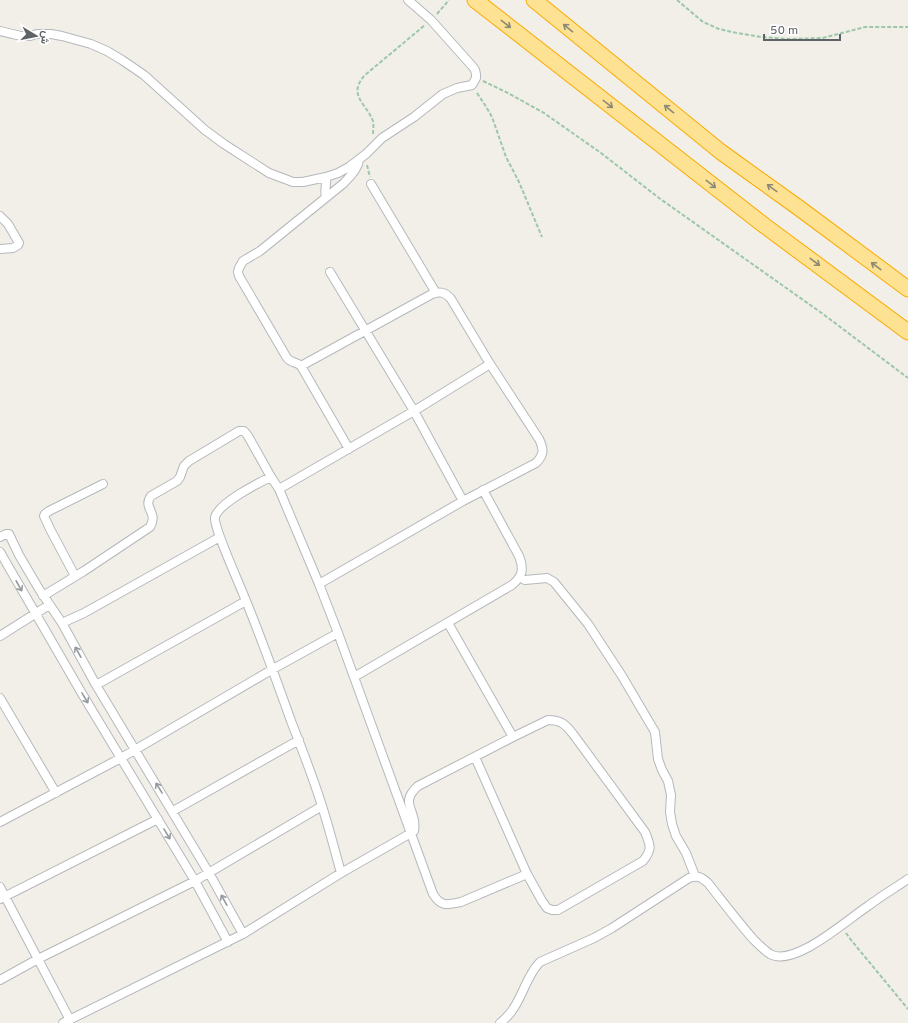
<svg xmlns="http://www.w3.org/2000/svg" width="908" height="1023" font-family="Overpass,Vazirmatn,sans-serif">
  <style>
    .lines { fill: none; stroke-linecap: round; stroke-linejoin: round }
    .minor-casing { stroke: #b5b8bc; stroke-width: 10 }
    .motorway-casing { stroke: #f9ab00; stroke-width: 17 }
    .path { stroke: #9cc7a9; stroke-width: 2; stroke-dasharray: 4 2; stroke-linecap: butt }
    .minor { stroke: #fff; stroke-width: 8 }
    .motorway { stroke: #fde293; stroke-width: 15 }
    .oneway { stroke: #8e8975 }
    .oneway2 { stroke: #979a9d }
  </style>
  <rect width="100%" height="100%" fill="#f1efe8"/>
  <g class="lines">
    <g class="minor-casing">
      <path id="minor" d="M0,31L21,36H30L37,34H51L62,36L91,44L107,51L122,60L144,75L205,130L224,144L269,173L293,182H303L326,177L338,173L349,167L366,154L382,138L414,117L443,94L457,88L472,85L476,78V74L475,70L473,67L431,20L408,0
        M371,184L436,293
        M326,197C324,190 327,184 326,177
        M0,216L8,224L19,243L18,245L13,248L0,249
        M330,272L414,411L463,501
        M301,366L432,294C440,291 445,292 451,299L490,364L539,439C544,449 544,455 536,463L463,501L319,584
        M349,449L301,366C297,362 291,363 287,358L239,276L238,272L239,268L243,261L260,251L344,183C350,176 358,169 359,160
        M279,489L414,411L490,364
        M0,537L6,534H9L19,555L39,589L62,623L96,685L209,873L243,934
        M0,552L81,692L195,881L228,942
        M75,576L50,529L44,516L45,514L49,511L103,484
        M520,577L525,580L547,578L554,582L588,624L622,676L655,732L658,759L662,770L668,781L671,795L670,812L672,824L676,836L686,853L695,876
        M43,596L84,571L150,527C159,512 142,508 151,496L177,481L180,477L184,466L189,461L239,431H244L248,436L271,477
        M62,623L84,613L220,537
        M448,623L513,737
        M0,636L49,605
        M354,677L512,585C523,576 524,569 519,556L483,490
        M96,685L246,601
        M0,698L56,793
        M173,811L299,740
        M0,822L121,758L273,669L338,633
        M341,873C335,851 329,828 322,806C313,777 302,749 291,721C276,679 261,637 244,596C239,583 213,526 215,517C219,503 258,483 271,477L279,489L319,584L338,633L433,894C441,907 447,905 461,902L527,874
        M0,887L70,1020
        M0,899L158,819
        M0,980L38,959L195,881L322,806
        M63,1023L243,934L341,873L411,833L414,831C418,810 398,804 418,786L513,737L548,720C561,720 565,724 573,734L645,832C651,846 652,850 643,861L558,910H552L547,908L542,901L527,874L475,757
        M500,1023C504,1020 508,1016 511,1012C523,997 526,976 540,962L594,938L612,928L689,878C698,875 701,877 708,883C723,902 738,922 754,940C759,945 764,950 770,954C794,968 848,919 868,906C881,896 895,888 908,879"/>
    </g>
    <g class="motorway-casing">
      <path id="motorway" d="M475,0L765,226L908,332
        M534,0L721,152L799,208L908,289"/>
    </g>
    <path class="path" d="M677,0L703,22L719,29L732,32L761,37L789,39L823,38L865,27H908
      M437,14L449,0
      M483,81L508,93L544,113L601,153L659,198L823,314L908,378
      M477,93L485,105L492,117L506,157L519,182L542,237
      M373,134C373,130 374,125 373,121C366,103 347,95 365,75L425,25
      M367,165L370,177
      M846,933L851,940L908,1009"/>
    <use href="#minor" class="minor"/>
    <use href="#motorway" class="motorway"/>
  </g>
  <defs><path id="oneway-shaft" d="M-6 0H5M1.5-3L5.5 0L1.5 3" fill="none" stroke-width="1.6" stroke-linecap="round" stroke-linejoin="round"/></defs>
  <g class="oneway">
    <use href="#oneway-shaft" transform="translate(506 24) rotate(38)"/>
    <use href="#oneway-shaft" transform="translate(568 28) rotate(-141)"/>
    <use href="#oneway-shaft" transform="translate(608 104) rotate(38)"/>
    <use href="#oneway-shaft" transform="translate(669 109) rotate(-141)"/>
    <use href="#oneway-shaft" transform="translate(711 184) rotate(38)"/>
    <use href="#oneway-shaft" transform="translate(772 188) rotate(-144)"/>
    <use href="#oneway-shaft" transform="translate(815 262) rotate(37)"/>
    <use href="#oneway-shaft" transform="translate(876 266) rotate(-143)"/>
  </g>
  <g class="oneway2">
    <use href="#oneway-shaft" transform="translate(19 586) rotate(61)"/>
    <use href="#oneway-shaft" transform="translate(78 652) rotate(-119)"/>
    <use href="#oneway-shaft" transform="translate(85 698) rotate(59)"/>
    <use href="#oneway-shaft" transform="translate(159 788) rotate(-122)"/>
    <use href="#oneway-shaft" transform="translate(167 834) rotate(59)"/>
    <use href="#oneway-shaft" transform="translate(224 900) rotate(-119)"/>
  </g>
  <g transform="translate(36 36) rotate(100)" stroke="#ffffff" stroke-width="3" paint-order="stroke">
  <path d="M0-3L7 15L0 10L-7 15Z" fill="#5f6368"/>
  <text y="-6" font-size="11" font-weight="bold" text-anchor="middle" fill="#5f6368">ش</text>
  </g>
  <path d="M764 34v6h76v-6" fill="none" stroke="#5f6368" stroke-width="2"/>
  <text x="770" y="34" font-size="12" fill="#5f6368" stroke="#ffffff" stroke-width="3" paint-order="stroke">50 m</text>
</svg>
